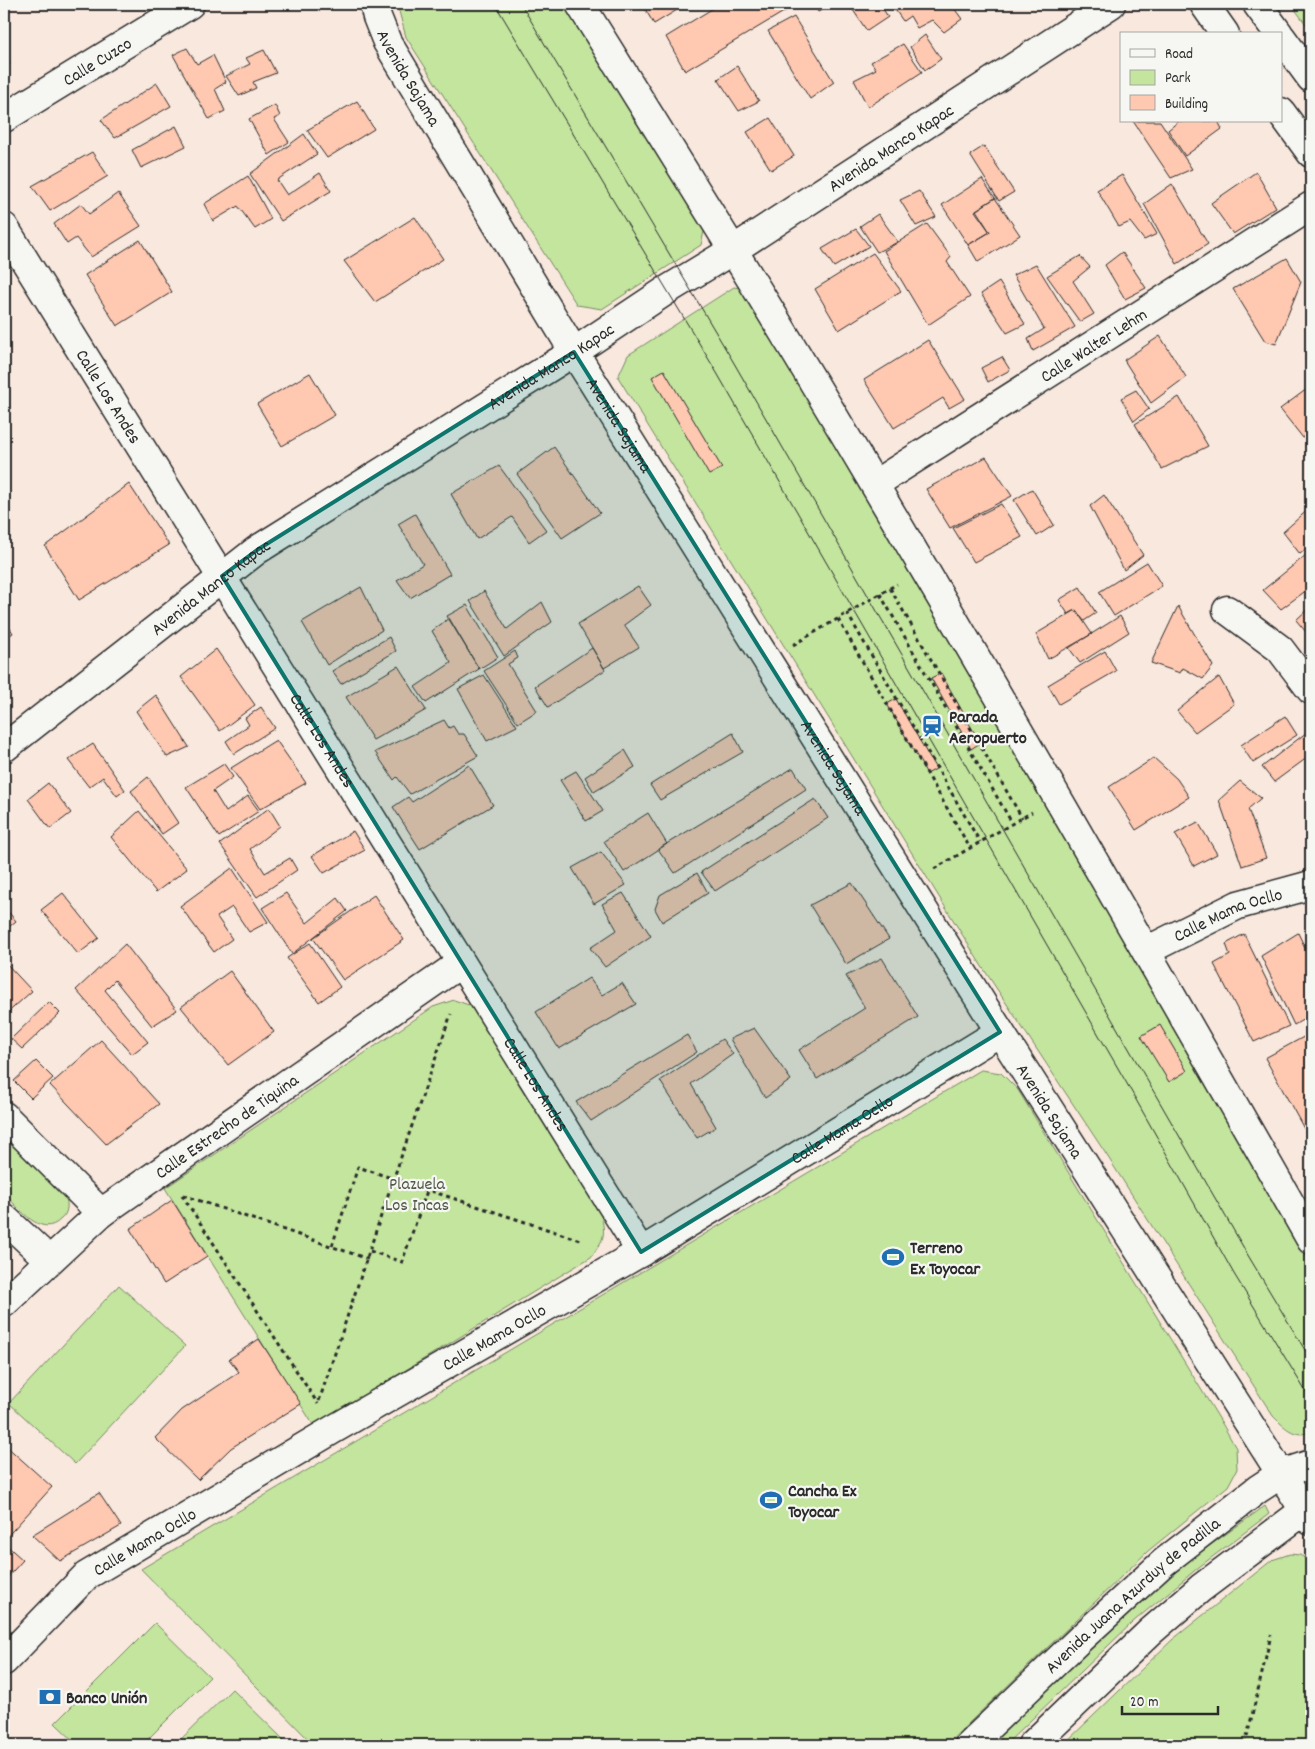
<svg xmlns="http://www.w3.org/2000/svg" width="1315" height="1749" font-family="Dekko,sans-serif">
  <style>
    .green { fill: #c3e59e; stroke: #778864 }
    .building { fill: #ffc8b1; stroke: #2b2b2b }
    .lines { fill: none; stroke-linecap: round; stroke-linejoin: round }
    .minor-casing { stroke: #2b2b2b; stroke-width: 31 }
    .tertiary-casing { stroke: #2b2b2b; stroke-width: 31 }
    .secondary-casing { stroke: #2b2b2b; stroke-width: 31 }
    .path { stroke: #2b2b2b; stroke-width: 3; stroke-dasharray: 4 4; stroke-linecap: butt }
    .minor { stroke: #f6f6f2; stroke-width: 28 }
    .tertiary { stroke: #f6f6f2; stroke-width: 28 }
    .secondary { stroke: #f6f6f2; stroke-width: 28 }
    .tram { stroke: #2b2b2b; stroke-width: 1 }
    .marked { fill: #0f766e; fill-opacity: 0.2; stroke: #0f766e; stroke-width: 4; stroke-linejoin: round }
    .labels { text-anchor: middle; stroke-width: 4.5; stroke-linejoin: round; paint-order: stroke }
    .street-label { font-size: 18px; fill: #2b2b2b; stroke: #f6f6f2 }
    .poi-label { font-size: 18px; font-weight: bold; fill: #2b2b2b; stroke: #f6f6f2; text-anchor: start }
    .park-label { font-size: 18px; fill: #515a48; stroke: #f6f6f2 }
  </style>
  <rect width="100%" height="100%" fill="#f9e8de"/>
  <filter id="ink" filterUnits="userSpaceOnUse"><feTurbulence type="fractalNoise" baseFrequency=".02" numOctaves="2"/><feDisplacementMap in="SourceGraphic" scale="10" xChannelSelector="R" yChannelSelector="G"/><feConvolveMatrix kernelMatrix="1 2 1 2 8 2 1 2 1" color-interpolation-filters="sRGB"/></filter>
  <g filter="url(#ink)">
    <path class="green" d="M397,4H567L705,227L701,245L602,309L577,305L406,37Z
      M1291,4H1311V31Z
      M734,287L744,289L908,563L1311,1265V1431C1296,1440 1283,1426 1273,1416L1106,1154L981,965L618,377L628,355Z
      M454,1000L472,1006L601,1215C606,1236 604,1239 591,1257L314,1426L165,1188L433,1007Z
      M981,1070L1001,1073L1018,1090L1223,1425L1236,1448L1237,1469L1228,1486L1148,1551L946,1745H314L141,1569Z
      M4,1134L66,1197C68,1206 68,1213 61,1219C41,1240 19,1207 4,1194Z
      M119,1285L185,1346L75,1464L9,1403Z
      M1265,1506L1269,1514L1199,1567L1133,1622L1005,1745H990L1129,1612L1191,1559Z
      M1290,1554L1300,1555L1311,1562V1745H1063L1172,1640L1272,1560Z
      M155,1623L210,1677L142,1745H78L55,1723Z
      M232,1689L289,1745H175Z"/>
    <path class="building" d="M642,4H687L654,24Z
      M720,4H790L792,7L685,71L666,37Z
      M813,4H833L818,12Z
      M849,4H880L888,17L867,31Z
      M891,4H951L962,19L944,32L932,20L917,28L910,16L903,21Z
      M794,17L834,82L810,99L768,31Z
      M925,35L941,59L925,70L910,47Z
      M903,44L922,72L868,107L854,80L876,69L871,62Z
      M187,48L197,64L213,55L226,82L215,89L225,111L209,119L173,55Z
      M264,50L276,73L253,82L256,88L239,96L226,76L250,64L246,58Z
      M4,54L10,64L4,68Z
      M737,66L759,101L739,111L718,79Z
      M157,83L171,106L115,138L101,120Z
      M357,101L374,129L327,158L307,130Z
      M275,105L280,116L274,119L289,142L269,155L249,119Z
      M770,118L794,156L771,170L747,132Z
      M1133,121H1160L1192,169L1171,178Z
      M1179,121H1218L1222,129L1185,156L1168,130Z
      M176,126L186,146L141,168L132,150Z
      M304,134L317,154L277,180L287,195L320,173L331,191L281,221L250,174Z
      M984,146L1014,192L999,201L970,155Z
      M92,152L108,176L50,211L32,186Z
      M1256,172L1276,207L1233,234L1211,203Z
      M1122,175L1157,234L1144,240L1130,222L1119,227L1097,190Z
      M248,176L271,219L255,229L238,206L213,221L204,204Z
      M982,179L995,198L975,211L990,232L968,245L942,205Z
      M1172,184L1208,244L1177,264L1144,204Z
      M919,191L936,217L916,226L900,200Z
      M118,193L141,226L91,257L76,238L67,244L54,224L81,204L89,214Z
      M995,198L1020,235L978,262L968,245L990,232L976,210Z
      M878,214L898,242L877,252L860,226Z
      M415,217L443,259L375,302L344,261Z
      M927,224L951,257L947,262L970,297L928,325L884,251Z
      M856,229L869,246L834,267L822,249Z
      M140,240L172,292L117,326L85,275Z
      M1122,252L1146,288L1125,299L1105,265Z
      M873,253L901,291L839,330L815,289Z
      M1080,256L1090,267L1073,281L1094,314L1080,322L1047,276Z
      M1287,258L1301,282L1276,344L1265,341L1233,289Z
      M1036,264L1075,327L1033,351L1028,339L1044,329L1013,275Z
      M999,282L1025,324L1007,333L981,294Z
      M1160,336L1186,377L1151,403L1124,360Z
      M928,340L965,399L949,408L943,398L894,428L864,380Z
      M1002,357L1010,370L988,382L981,368Z
      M664,370L722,468L709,475L652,377Z
      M310,373L335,415L282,446L257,404Z
      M1311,386V448L1280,409Z
      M1136,390L1149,409L1134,421L1121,398Z
      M1179,397L1208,446L1162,469L1135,424Z
      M554,447L600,513L562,538L517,474Z
      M986,457L1012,496L950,528L926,489Z
      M499,466L546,530L529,542L512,517L477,539L451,494Z
      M129,484L169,545L79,600L45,546Z
      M1032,489L1054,525L1037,536L1014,500Z
      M1104,495L1143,555L1124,570L1090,506Z
      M1001,504L1022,537L974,562L953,528Z
      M1311,507V545L1300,554L1283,532Z
      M415,514L450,574L410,598L397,580L423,564L398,524Z
      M1311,551V587L1281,609L1263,590Z
      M1147,562L1162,586L1114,616L1099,592Z
      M638,586L651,605L624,625L639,647L604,668L578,624Z
      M361,587L382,630L327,665L302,622Z
      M1080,587L1096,613L1084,621L1076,610L1068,614L1059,600Z
      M484,591L507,629L542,602L552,622L504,656L470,601Z
      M467,605L498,657L479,669L447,616Z
      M1178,606L1213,666L1203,679L1183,668L1180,673L1151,663Z
      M1311,606V638L1296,620Z
      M1076,610L1092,634L1048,659L1036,634Z
      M1120,616L1129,632L1080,663L1069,648Z
      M449,618L479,669L426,703L415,687L451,663L432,631Z
      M4,619L13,633L4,639Z
      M389,637L396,651L341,684L332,671Z
      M592,648L605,670L548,707L535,686Z
      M216,649L255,705L220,731L181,677Z
      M515,651L518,658L508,664L537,711L518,723L484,671Z
      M1105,651L1116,671L1059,704L1048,685Z
      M398,666L426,710L373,740L346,697Z
      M941,673L980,743L971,749L931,678Z
      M484,675L517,726L487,741L458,689Z
      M1219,677L1234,704L1195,732L1177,711Z
      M156,695L189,747L167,757L136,711Z
      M896,699L936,769L927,774L887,704Z
      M261,707L275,728L234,754L226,741L249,725L245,718Z
      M1285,716L1297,735L1253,763L1241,745Z
      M444,720L449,728L453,726L458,734H464L478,756L410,794L397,777L394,780L375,752Z
      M1311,729V755L1274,782L1262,767Z
      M733,733L743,752L660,800L650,785Z
      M276,740L306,783L260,809L231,768Z
      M93,744L125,790L117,796L103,777L89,787L68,760Z
      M625,750L635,767L594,792L585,777Z
      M1154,758L1177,779L1189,797L1136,830L1109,787Z
      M224,764L233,777L213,791L226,812L248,796L259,811L219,837L186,787Z
      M469,765L493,805L420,849L393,807L408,797L412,802Z
      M793,768L806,789L675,873L658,849Z
      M576,771L603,811L586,821L560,780Z
      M148,777L178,823L162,834L131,791Z
      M1240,781L1261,798L1248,809L1266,858L1242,866L1219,800Z
      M48,783L71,813L50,829L28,799Z
      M815,799L828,818L715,891L701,872Z
      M269,808L280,826L250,849L265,873L290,858L297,870L257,897L220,844Z
      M139,811L187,869L156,892L111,837Z
      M648,813L667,844L624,872L604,841Z
      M1198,822L1217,854L1194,866L1175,834Z
      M1311,829V842L1305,832Z
      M353,831L365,850L324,873L312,856Z
      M601,852L626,885L594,904L572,868Z
      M232,868L268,922L249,932L232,907L217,917L232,939L214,952L180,906Z
      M697,873L708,893L662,922L655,909L660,895Z
      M852,883L889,939L846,964L810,905Z
      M63,893L99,938L78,954L41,910Z
      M286,893L307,923L338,898L347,911L292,954L262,908Z
      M623,893L651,936L605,967L590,948L617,930L602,904Z
      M374,895L404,940L343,980L313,938Z
      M4,907L16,921L4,931Z
      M1298,933L1311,960V1015L1294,1025L1261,956Z
      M1244,934L1289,1026L1254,1042L1214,964L1230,955L1226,944Z
      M310,943L340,987L319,1002L287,958Z
      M125,944L177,1010L152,1026L115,980L105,990L148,1042L132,1054L76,990Z
      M882,958L918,1017L817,1079L799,1050L865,1008L846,976Z
      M4,961L32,991L4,1016Z
      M230,971L274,1032L228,1065L181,1007Z
      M589,978L602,995L622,983L636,1004L559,1049L536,1012Z
      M49,1002L60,1013L22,1049L11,1039Z
      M1160,1025L1187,1071L1169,1082L1141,1036Z
      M754,1028L791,1080L765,1098L730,1039Z
      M1311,1033V1134L1308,1136L1265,1058Z
      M687,1035L697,1052L591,1121L576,1102Z
      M722,1039L733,1054L691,1084L716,1127L697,1138L660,1081Z
      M101,1040L159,1104L106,1144L50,1085Z
      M36,1061L53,1078L31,1098L14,1081Z
      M172,1200L207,1256L164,1284L130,1229Z
      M259,1339L301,1404L231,1448L198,1480L155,1438L182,1410L239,1372L229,1359Z
      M4,1444L52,1487L4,1540Z
      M99,1493L121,1526L60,1561L32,1535Z
      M4,1543L23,1560L4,1581Z
      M9,1737L18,1745H4V1742Z"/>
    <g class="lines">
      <g class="minor-casing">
        <g id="minor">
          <path id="s1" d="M374,4L377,17L387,42L574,352L1000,1032L1311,1521"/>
          <path d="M580,4C679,163 779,322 874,484C1022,734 1167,987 1311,1240"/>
          <path id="s2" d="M4,118L190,4"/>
          <path id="s3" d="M4,227L641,1252"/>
          <path id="s4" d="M875,484L1311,206"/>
          <path d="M1227,610L1280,649L1311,690"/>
          <path id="s5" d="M1146,951L1238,905L1311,885"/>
          <path d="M4,1116L101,1213"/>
          <path d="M4,1218L49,1260"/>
          <path id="s6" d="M4,1303L101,1213L461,963"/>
          <path id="s7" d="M4,1661L86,1576L334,1429L641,1252L1000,1032"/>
        </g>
      </g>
      <g class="tertiary-casing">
        <g id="tertiary">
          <path id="s8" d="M4,748L257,550L574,352L667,290L733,250L1111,4"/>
          <path id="s9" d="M969,1745L1081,1638L1164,1562L1258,1489L1281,1474L1311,1464"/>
          <path d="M1032,1745L1150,1632L1201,1588L1305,1510L1311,1501"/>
        </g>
      </g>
      <g class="secondary-casing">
        <path id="secondary" d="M1204,4L1225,34
          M1257,4L1279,34
          M1281,37L1311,78
          M1281,112L1311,153"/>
      </g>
      <path class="path" d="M890,588L1022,818
        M880,594L1012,823
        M847,613L980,842
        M838,619L970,848
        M793,645L897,584
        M934,869L1032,812
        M182,1195L318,1404
        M183,1195L368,1259
        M332,1246L358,1167L583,1241
        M370,1251L402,1262L427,1191
        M319,1401L393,1180L451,1014
        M1245,1745L1271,1635"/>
      <use href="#minor" class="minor"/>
      <use href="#tertiary" class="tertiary"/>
      <use href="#secondary" class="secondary"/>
      <path class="tram" d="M495,4L717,373L1126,1082L1234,1274L1311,1400
        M521,4L734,363L1249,1257L1311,1360"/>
    </g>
  </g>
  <path class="marked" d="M574,352L1000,1032L641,1252L222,576L257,550Z"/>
  <defs>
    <g id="station-bare" transform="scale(1.725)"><path d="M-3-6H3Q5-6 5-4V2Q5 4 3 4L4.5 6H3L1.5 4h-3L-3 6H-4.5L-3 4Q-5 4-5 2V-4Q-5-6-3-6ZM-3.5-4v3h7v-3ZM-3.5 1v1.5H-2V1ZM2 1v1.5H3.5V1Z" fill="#1f6fb2" stroke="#f6f6f2" stroke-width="2.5" paint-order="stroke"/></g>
    <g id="stadium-bare" transform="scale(1.725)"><path d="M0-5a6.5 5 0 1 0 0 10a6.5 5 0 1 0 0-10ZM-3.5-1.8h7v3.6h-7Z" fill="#1f6fb2" stroke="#f6f6f2" stroke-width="2.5" paint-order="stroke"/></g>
    <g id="bank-bare" transform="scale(1.725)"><path d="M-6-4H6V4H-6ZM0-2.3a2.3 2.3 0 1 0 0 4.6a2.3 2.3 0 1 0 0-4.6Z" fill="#1f6fb2" stroke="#f6f6f2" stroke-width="2.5" paint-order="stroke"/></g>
  </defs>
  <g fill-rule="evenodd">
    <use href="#station-bare" x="932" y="726"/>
    <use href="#stadium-bare" x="893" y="1257"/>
    <use href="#stadium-bare" x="771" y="1500"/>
    <use href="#bank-bare" x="50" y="1697"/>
  </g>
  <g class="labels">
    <g class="street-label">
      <text dy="6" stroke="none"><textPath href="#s2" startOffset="109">Calle Cuzco</textPath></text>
      <text dy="6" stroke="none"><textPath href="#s1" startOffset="82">Avenida Sajama</textPath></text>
      <text dy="6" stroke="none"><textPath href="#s8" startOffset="1072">Avenida Manco Kapac</textPath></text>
      <text dy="6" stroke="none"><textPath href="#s4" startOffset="259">Calle Walter Lehm</textPath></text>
      <text dy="6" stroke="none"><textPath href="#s8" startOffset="668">Avenida Manco Kapac</textPath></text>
      <text dy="6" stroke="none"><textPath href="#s3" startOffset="199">Calle Los Andes</textPath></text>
      <text dy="6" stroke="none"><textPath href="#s1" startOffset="488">Avenida Sajama</textPath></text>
      <text dy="6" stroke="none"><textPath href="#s8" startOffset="262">Avenida Manco Kapac</textPath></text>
      <text dy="6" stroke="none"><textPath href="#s3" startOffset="604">Calle Los Andes</textPath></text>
      <text dy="6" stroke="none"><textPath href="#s1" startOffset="892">Avenida Sajama</textPath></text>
      <text dy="6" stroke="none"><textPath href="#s5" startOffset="90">Calle Mama Ocllo</textPath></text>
      <text dy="6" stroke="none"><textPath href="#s3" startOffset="1009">Calle Los Andes</textPath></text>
      <text dy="6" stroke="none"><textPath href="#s1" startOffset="1298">Avenida Sajama</textPath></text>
      <text dy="6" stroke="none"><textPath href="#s6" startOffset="285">Calle Estrecho de Tiquina</textPath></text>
      <text dy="6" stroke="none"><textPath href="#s7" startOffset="996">Calle Mama Ocllo</textPath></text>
      <text dy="6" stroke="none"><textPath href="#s7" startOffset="591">Calle Mama Ocllo</textPath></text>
      <text dy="6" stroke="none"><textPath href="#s7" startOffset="186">Calle Mama Ocllo</textPath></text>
      <text dy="6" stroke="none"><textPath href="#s9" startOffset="222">Avenida Juana Azurduy de Padilla</textPath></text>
    </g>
    <g class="poi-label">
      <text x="949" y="722">Parada<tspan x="949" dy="21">Aeropuerto</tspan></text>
      <text x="910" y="1253">Terreno<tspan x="910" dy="21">Ex Toyocar</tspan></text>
      <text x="788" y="1496">Cancha Ex<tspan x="788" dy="21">Toyocar</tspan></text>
      <text x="66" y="1703">Banco Unión</text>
    </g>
    <g class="park-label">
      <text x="417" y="1189">Plazuela<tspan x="417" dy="21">Los Incas</tspan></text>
    </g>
  </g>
  <rect width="1315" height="1749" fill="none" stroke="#f6f6f2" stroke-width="20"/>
  <rect x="10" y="10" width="1295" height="1729" fill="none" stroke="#2b2b2b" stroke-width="2" filter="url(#ink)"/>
  <rect x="1120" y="32" width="162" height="90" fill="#f6f6f2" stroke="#a5a5a2"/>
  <rect x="1130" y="49" width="25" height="8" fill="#f6f6f2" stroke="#a5a5a2"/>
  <text x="1165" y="58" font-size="15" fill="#2b2b2b">Road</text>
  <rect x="1130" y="70" width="25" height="15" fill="#c3e59e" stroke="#a5a5a2"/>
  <text x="1165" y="82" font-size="15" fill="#2b2b2b">Park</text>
  <rect x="1130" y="95" width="25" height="15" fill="#ffc8b1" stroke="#a5a5a2"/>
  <text x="1165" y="108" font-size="15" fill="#2b2b2b">Building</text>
  <path d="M1122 1706v8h96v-8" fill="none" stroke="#2b2b2b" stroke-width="2.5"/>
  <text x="1130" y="1706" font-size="15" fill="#2b2b2b" stroke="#f6f6f2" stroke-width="4" paint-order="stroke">20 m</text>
</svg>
